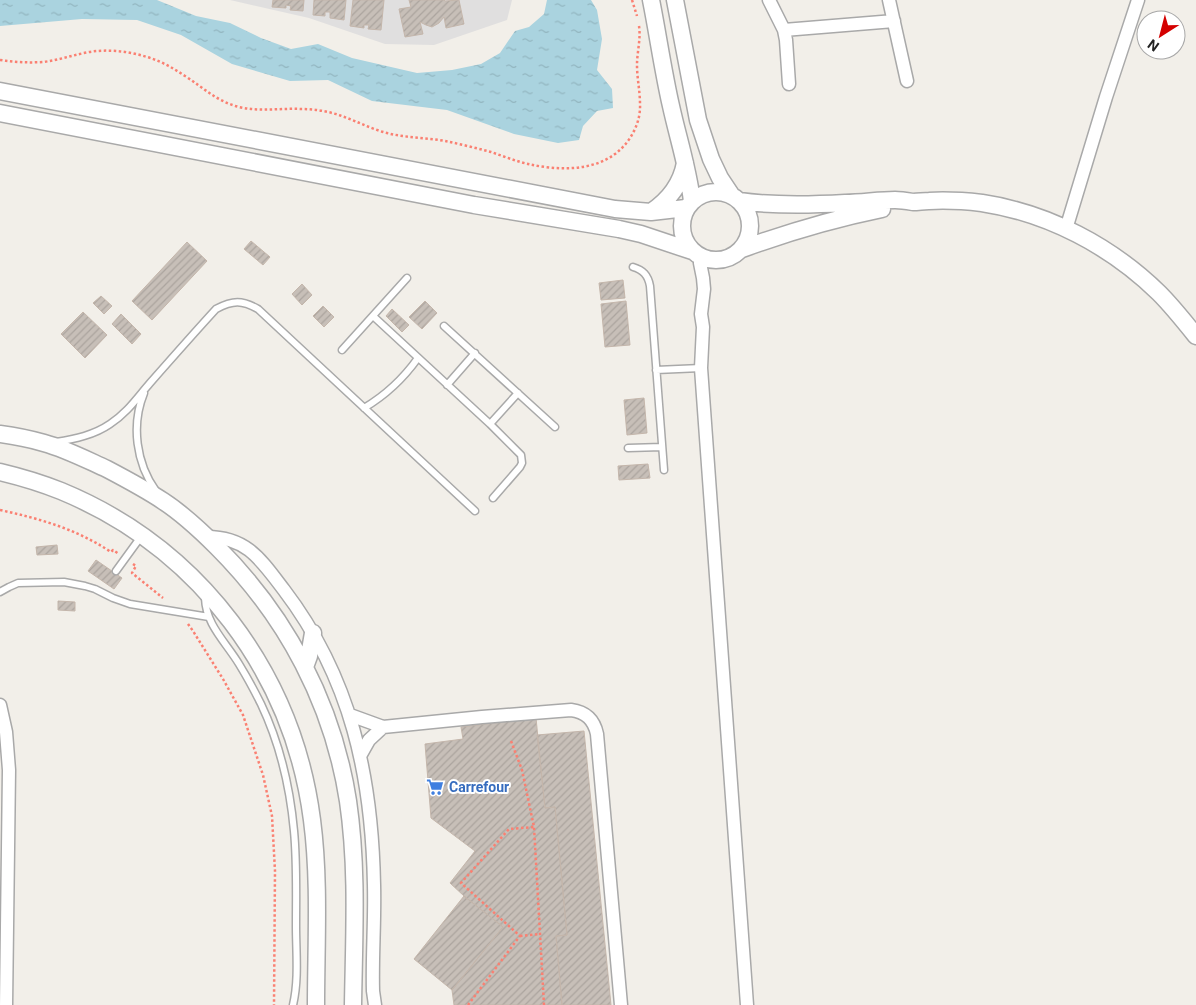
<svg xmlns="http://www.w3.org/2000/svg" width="1196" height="1005" font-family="Roboto,sans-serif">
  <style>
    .residential { fill: #e0dfdf }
    .water { fill: url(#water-ripples) }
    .building { fill: url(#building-hatch); stroke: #c4b6ab }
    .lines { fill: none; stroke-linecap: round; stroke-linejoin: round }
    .service-casing { stroke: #a9a9a9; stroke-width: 9 }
    .minor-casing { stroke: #a9a9a9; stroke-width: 15 }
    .tertiary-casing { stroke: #a9a9a9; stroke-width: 19 }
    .path { stroke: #fa8072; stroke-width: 2.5; stroke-dasharray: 2.5 2.5; stroke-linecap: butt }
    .service { stroke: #fff; stroke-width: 6 }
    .minor { stroke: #fff; stroke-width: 12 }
    .tertiary { stroke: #fff; stroke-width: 16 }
    .labels { text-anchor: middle; stroke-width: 4; stroke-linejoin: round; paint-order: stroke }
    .shop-label { font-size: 14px; font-weight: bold; fill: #366cbe; stroke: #fff; text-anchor: start }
  </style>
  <defs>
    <pattern id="water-ripples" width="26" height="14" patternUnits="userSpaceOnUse" patternTransform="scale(1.25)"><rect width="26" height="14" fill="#aad3df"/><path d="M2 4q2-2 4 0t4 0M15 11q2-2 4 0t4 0" fill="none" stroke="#92b5bf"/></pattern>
    <pattern id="building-hatch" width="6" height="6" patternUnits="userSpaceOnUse" patternTransform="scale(1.25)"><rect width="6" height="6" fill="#c7bfb8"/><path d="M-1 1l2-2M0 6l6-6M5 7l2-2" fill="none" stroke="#aba49e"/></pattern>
  </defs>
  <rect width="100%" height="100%" fill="#f2efe9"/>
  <path class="residential" d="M230,0H512L507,20L434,45L385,44L309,18Z"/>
  <path class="water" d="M0,0H157L196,16L230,23L261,38L291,49L318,44L352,58L417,73L452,70L481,64L500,53L515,31L529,27L544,14L547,0H591L597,10L602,39L597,70L612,89L613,108L597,111L583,126L579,140L558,143L514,134L447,110L372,101L328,80L290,81L232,64L181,35L137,20L82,19L0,26Z"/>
  <path class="building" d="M273,0H304L303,11L290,10L291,6L286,5V8L272,7Z
    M314,0H346L344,20L330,18V12H325V16L313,15Z
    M353,0H384L381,30L368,29L369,25H364V28L350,26Z
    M409,0H444L445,1L459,0L464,24L446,28L444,17L439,23L432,27L426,25L420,22L423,34L405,37L399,9L411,7Z
    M251,241L270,257L263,265L244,249Z
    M187,242L207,261L152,320L132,301Z
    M623,280L625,298L601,300L599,283Z
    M302,284L312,295L302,305L292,294Z
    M101,296L112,306L104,314L93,303Z
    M425,301L437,313L422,329L409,317Z
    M626,301L630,345L605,347L601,304Z
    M323,306L334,317L324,327L313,316Z
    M392,309L409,325L402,332L386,316Z
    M83,312L107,335L85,358L61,334Z
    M121,314L141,334L132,344L112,324Z
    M644,398L647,433L627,435L624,400Z
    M648,464L650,478L619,480L618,466Z
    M57,545L58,554L37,555L36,547Z
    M96,560L122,578L114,589L88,571Z
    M58,601L75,602V611L58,610Z
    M536,718L545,808L555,807L567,935L556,936L562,1005H454L452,990L503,927L464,896L450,883L475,851L431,818L425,744L463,739L461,727Z
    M584,731L611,1005H562L556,936L567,935L555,807L545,808L537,735Z
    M464,896L503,927L452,990L414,959Z"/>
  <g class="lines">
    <g class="service-casing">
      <path id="service" d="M633,267C643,270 648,275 650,286L664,470
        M373,316L490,424L521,455L522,463L520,467L493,498
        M444,326L555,427
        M342,350L407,278
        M656,370L701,368
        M447,385L475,353
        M144,393C131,425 136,463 156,491
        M364,408C386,395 403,379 418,358
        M490,424L518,393
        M56,442C75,439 94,435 110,424C127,413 137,398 150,383C172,358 194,333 216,309C233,300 242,300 258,309L475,511
        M628,448L662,447
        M116,571L140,538
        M0,592L9,587L18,583L64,582L85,586L95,589L113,598L130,604L209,617
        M205,598C206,625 225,641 239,664C247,677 254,690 261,704C280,744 290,787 294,831C297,862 296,894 296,926C296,952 299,979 293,1005"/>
    </g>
    <g class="minor-casing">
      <path id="minor" d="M769,0L784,30L786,40L789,84
        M889,0L907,81
        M784,30L894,21
        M1066,229L1106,97L1138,0
        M701,257L700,263L703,278L704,289L701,314L703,327L701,368L747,1005
        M207,537C247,537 261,560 284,590C351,678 372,776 374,885C375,920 372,956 373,991L375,1005
        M0,705L6,732L9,770L6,1005
        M350,715L383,727L482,717L571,710C586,712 594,720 597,734L621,1005
        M360,756L369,740L383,727"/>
    </g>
    <g class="tertiary-casing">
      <path id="tertiary" d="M651,0C658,35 663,71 671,106C678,138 688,168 692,201
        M675,0L698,120L711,159L720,178L732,196
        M0,91L615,209L651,212L686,208
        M0,113L474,205L619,229L641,234L692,251
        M682 226a34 34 0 1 1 68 0a34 34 0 1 1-68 0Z
        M739,201C774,206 810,205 845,203C862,203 878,200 895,200C901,200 907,201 913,202C918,202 924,201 929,201C946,200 964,201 982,203C1048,213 1111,246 1159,293C1172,306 1184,321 1196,336
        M651,212C669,200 681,185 685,163
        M742,249C789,232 833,219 882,209
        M0,434C15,436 30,439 44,443C66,449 87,460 107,469C126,479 145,489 163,501C183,514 201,531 217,547C287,617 333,704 348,801C358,869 354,937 353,1005
        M0,472C21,477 41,483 61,491C199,548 293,673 312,820C320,881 316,944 316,1005
        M305,667L309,656L313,633"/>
    </g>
    <path class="path" d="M632,0L637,16
      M0,60C14,62 28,63 43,62C59,60 73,55 89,52C108,49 128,51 147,57C161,61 173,68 185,76C204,88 216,101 239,107C260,112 280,108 301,109C310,109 319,110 328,112C346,116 362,125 380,131C401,138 423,137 445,141C460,144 476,148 491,152C503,156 515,161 528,164C555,170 591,172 615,154C630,143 641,123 640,104C640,91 637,78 637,65C637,52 641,39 639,26
      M0,510C41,519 76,529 111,552L113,550L119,554
      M133,564L136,566L132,573L163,598
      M188,624L193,631L223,679L243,715L263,775L272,816L275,871L274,1005
      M511,741L522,770L534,827L544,1005
      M520,936L540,934
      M468,1005L520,936L461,883L509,829L534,827"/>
    <use href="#service" class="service"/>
    <use href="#minor" class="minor"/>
    <use href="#tertiary" class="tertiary"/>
  </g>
  <defs>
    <g id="supermarket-bare" transform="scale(1.35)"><path d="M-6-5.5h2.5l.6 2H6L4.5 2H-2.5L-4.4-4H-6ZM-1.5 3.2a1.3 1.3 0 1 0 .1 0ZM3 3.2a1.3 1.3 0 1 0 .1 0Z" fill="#3f7fe0" stroke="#fff" stroke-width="2.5" paint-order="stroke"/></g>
  </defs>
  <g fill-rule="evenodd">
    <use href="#supermarket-bare" x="435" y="787"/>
  </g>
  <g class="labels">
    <g class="shop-label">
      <text x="449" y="792">Carrefour</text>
    </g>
  </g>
  <g transform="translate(1161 35) rotate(216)"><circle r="24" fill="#ffffff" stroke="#a7a7a7"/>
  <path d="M0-4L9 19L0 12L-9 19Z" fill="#d40000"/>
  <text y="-8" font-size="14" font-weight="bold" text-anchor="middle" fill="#222222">N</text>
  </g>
</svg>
